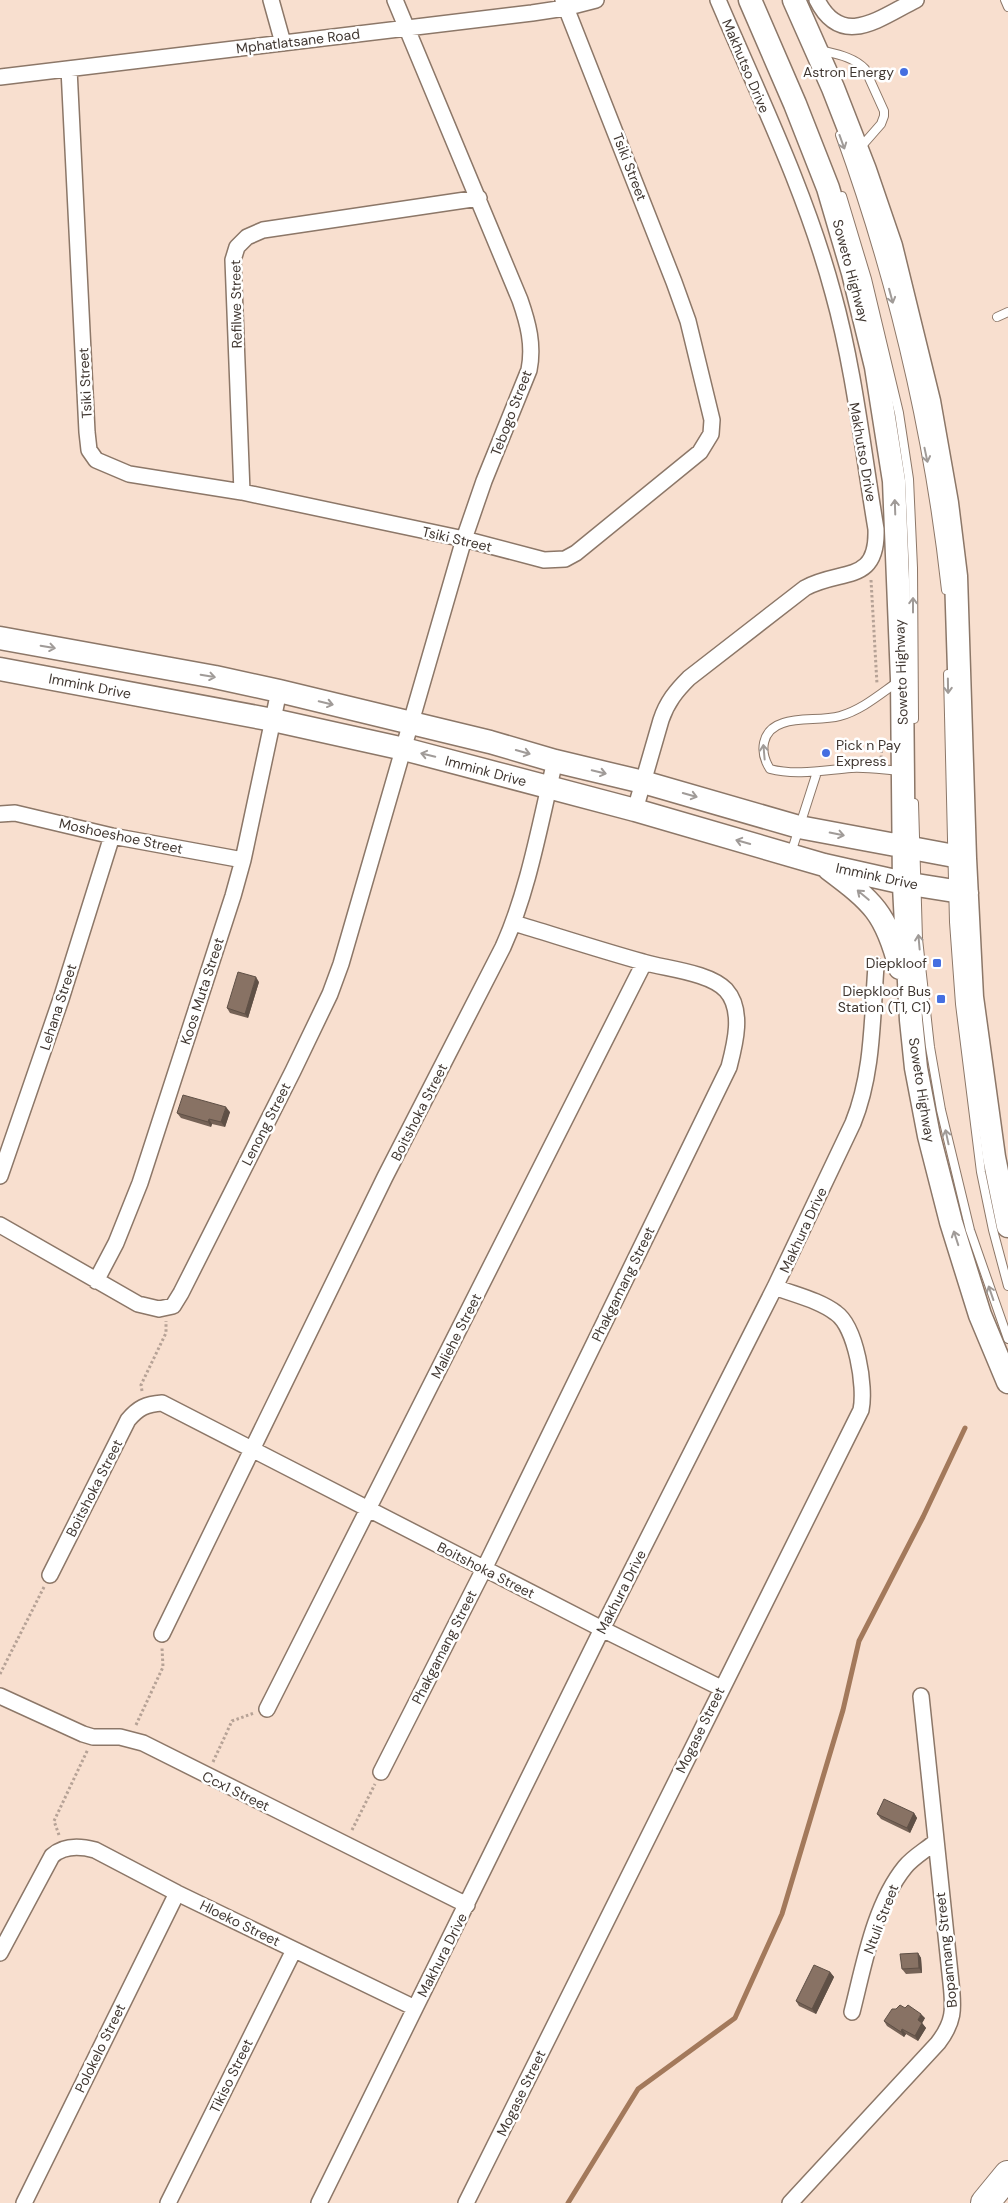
<svg xmlns="http://www.w3.org/2000/svg" width="1008" height="2203" font-family="'DM Sans',sans-serif">
  <style>
    .lines { fill: none; stroke-linecap: round; stroke-linejoin: round }
    .stream { stroke: #a3795b; stroke-width: 5 }
    .service-casing { stroke: #8c7768; stroke-width: 10 }
    .minor-casing { stroke: #8c7768; stroke-width: 18 }
    .secondary-casing { stroke: #8c7768; stroke-width: 25 }
    .motorway-casing { stroke: #8c7768; stroke-width: 30 }
    .path { stroke: #b6a296; stroke-width: 3; stroke-dasharray: 2.5 2.5; stroke-linecap: butt }
    .service { stroke: #fff; stroke-width: 8 }
    .minor { stroke: #fff; stroke-width: 15 }
    .secondary { stroke: #fff; stroke-width: 22 }
    .motorway { stroke: #fff; stroke-width: 28 }
    .wall { fill: #756256 }
    .shaded-wall { fill: #5f5046 }
    .building { fill: #887264; stroke: #5f5046 }
    .oneway { stroke: #a09b98 }
    .poi-dot { fill: #456fe1; stroke: #fff; stroke-width: 2 }
    .labels { text-anchor: middle; stroke-width: 5; stroke-linejoin: round; paint-order: stroke }
    .street-label { font-size: 14px; fill: #403731; stroke: #fff }
    .poi-label { font-size: 14px; fill: #403731; stroke: #fff; text-anchor: end }
  </style>
  <rect width="100%" height="100%" fill="#f8dfcf"/>
  <g class="lines">
    <path class="stream" d="M568,2203L638,2089L735,2018L782,1914L843,1710L859,1641L923,1517L965,1428"/>
    <g class="service-casing">
      <path id="service" d="M1005,0L1008,7
        M820,50C836,54 854,57 865,69L884,111V116L881,124L860,148
        M840,135C893,282 929,435 946,590
        M842,196L867,279L899,413L909,479L913,568L914,719
        M997,317L1008,312
        M948,674L954,922L960,1004L981,1172L993,1230L1008,1286
        M899,681C880,694 862,710 840,716C822,721 800,717 783,723C761,730 759,752 770,769C796,776 825,770 851,768C868,767 885,770 902,771
        M914,803L918,939L930,1047L941,1110L970,1230L1008,1339
        M791,853L817,772"/>
    </g>
    <g class="minor-casing">
      <path id="minor" d="M271,0L283,43
        M817,0C842,50 881,17 916,0
        M69,69L87,432L89,450L96,460L129,474L242,492L464,539L544,560L565,559L576,553L700,452L711,434L712,420L688,321L674,282L563,0
        M0,77L532,13L565,8L596,0
        M242,492L233,260L237,247L247,237L263,230L479,198
        M635,810L661,720C667,702 676,691 689,678L805,588C841,568 878,585 876,529C863,452 854,368 833,293C806,192 759,96 718,0
        M0,814L15,813L112,836L243,860
        M0,1176L61,999L112,836
        M0,1225L138,1304L159,1309L173,1306L181,1293L293,1071L330,994L341,964L464,539L484,481L529,370C534,345 528,323 520,300L395,0
        M96,1281L116,1243L140,1183L233,896L243,860L279,691
        M50,1575L128,1420C138,1408 146,1404 162,1403L602,1629L721,1688
        M162,1634L385,1177L503,947C529,889 540,823 555,761
        M0,1696L83,1734L93,1737H120L143,1743L467,1905
        M267,1709L644,963
        M381,1772L484,1569L729,1067C735,1044 744,1010 726,990C709,972 666,969 643,962C600,950 557,936 514,923
        M0,1953L52,1856C64,1845 80,1846 95,1850L177,1893L415,2008
        M852,2012C864,1965 874,1905 905,1867C913,1857 926,1850 935,1842
        M24,2203L177,1893
        M168,2203L294,1950
        M319,2203L602,1629L775,1287L853,1123C873,1074 872,1019 876,966
        M466,2203L861,1410C866,1387 856,1327 836,1313C819,1300 795,1295 775,1287
        M790,2203L938,2043C954,2022 954,2010 951,1983L921,1696"/>
    </g>
    <g class="secondary-casing">
      <path id="secondary" d="M750,0L795,104L828,188L853,273L876,367L894,481L902,679L904,886L911,1020L916,1068L929,1136L951,1222L980,1315L1008,1382
        M794,0L833,88L865,170L891,246L929,401L947,503L956,576L965,858L972,997L994,1157L1008,1226
        M0,638L215,677L279,691L490,742L555,761L643,782L799,827L965,858
        M0,669L273,720L404,749L635,810L824,865L904,883L967,893
        M829,869C873,902 886,913 900,968"/>
    </g>
    <g class="motorway-casing">
      <path id="motorway" d="M985,2203L1008,2175"/>
    </g>
    <path class="path" d="M871,580L877,684
      M881,758L882,742
      M142,1391L141,1385L166,1333V1321
      M0,1674L44,1587
      M136,1725L163,1667L162,1648
      M213,1762L232,1721L254,1713
      M352,1830L375,1784
      M59,1835L54,1821L88,1749"/>
    <use href="#service" class="service"/>
    <use href="#minor" class="minor"/>
    <use href="#secondary" class="secondary"/>
    <use href="#motorway" class="motorway"/>
  </g>
  <path class="wall" d="M259,982L248,1018L230,1013L227,1008Z
    M230,1112L225,1127L212,1124L211,1127L181,1118L177,1113Z
    M914,1813L917,1818L910,1833L881,1819L877,1814Z
    M918,1953L921,1958L922,1973L906,1974L902,1969Z
    M830,1972L834,1977L816,2014L799,2006L796,2001Z
    M925,2018L922,2023L926,2028L918,2041L906,2034L904,2037L887,2026L884,2021Z"/>
  <path class="shaded-wall" d="M256,977L259,982L248,1018L245,1014Z
    M226,1107L230,1112L225,1127L221,1122Z
    M209,1119L212,1124L211,1127L208,1122Z
    M914,1813L917,1818L910,1833L907,1828Z
    M918,1953L921,1958L922,1973L919,1968Z
    M830,1972L834,1977L816,2014L812,2009Z
    M921,2014L925,2018L921,2025L918,2020Z
    M922,2023L926,2028L918,2041L915,2036Z
    M902,2029L906,2034L904,2037L901,2032Z"/>
  <path class="building" d="M238,972L256,977L245,1014L227,1008Z
    M183,1095L226,1107L221,1122L209,1119L208,1122L177,1113Z
    M884,1799L914,1813L907,1828L877,1814Z
    M918,1953L919,1968L902,1969L900,1954Z
    M814,1965L830,1972L812,2009L796,2001Z
    M900,2005L905,2008L908,2005L921,2014L918,2020L922,2023L915,2036L902,2029L901,2032L884,2021L892,2009H896Z"/>
  <defs><path id="oneway-shaft" d="M-6 0H5M1.5-3L5.5 0L1.5 3" fill="none" stroke-width="1.6" stroke-linecap="round" stroke-linejoin="round" transform="scale(1.25)"/></defs>
  <g class="oneway">
    <use href="#oneway-shaft" transform="translate(842 142) rotate(70)"/>
    <use href="#oneway-shaft" transform="translate(891 296) rotate(75)"/>
    <use href="#oneway-shaft" transform="translate(926 455) rotate(78)"/>
    <use href="#oneway-shaft" transform="translate(895 507) rotate(-92)"/>
    <use href="#oneway-shaft" transform="translate(913 605) rotate(-90)"/>
    <use href="#oneway-shaft" transform="translate(48 647) rotate(10)"/>
    <use href="#oneway-shaft" transform="translate(208 676) rotate(10)"/>
    <use href="#oneway-shaft" transform="translate(948 686) rotate(89)"/>
    <use href="#oneway-shaft" transform="translate(326 703) rotate(13)"/>
    <use href="#oneway-shaft" transform="translate(523 752) rotate(16)"/>
    <use href="#oneway-shaft" transform="translate(764 752) rotate(-95)"/>
    <use href="#oneway-shaft" transform="translate(428 755) rotate(-166)"/>
    <use href="#oneway-shaft" transform="translate(599 772) rotate(13)"/>
    <use href="#oneway-shaft" transform="translate(690 795) rotate(16)"/>
    <use href="#oneway-shaft" transform="translate(837 834) rotate(11)"/>
    <use href="#oneway-shaft" transform="translate(743 842) rotate(-164)"/>
    <use href="#oneway-shaft" transform="translate(863 895) rotate(-140)"/>
    <use href="#oneway-shaft" transform="translate(919 942) rotate(-95)"/>
    <use href="#oneway-shaft" transform="translate(947 1137) rotate(-102)"/>
    <use href="#oneway-shaft" transform="translate(956 1238) rotate(-108)"/>
    <use href="#oneway-shaft" transform="translate(991 1293) rotate(-109)"/>
  </g>
  <g class="poi-dot">
    <circle cx="904" cy="72" r="5"/>
    <circle cx="826" cy="753" r="5"/>
    <rect x="932" y="958" width="10" height="10" rx="2.5"/>
    <rect x="936" y="994" width="10" height="10" rx="2.5"/>
  </g>
  <g class="labels">
    <g class="street-label">
      <text transform="translate(298 41) rotate(-7)" y="5">Mphatlatsane Road</text>
      <text transform="translate(746 66) rotate(67)" y="5">Makhutso Drive</text>
      <text transform="translate(630 167) rotate(69)" y="5">Tsiki Street</text>
      <text transform="translate(851 271) rotate(75)" y="5">Soweto Highway</text>
      <text transform="translate(236 304) rotate(-91)" y="5">Refilwe Street</text>
      <text transform="translate(85 383) rotate(-93)" y="5">Tsiki Street</text>
      <text transform="translate(511 413) rotate(-69)" y="5">Tebogo Street</text>
      <text transform="translate(863 452) rotate(80)" y="5">Makhutso Drive</text>
      <text transform="translate(457 539) rotate(13)" y="5">Tsiki Street</text>
      <text transform="translate(901 672) rotate(-92)" y="5">Soweto Highway</text>
      <text transform="translate(90 686) rotate(11)" y="5">Immink Drive</text>
      <text transform="translate(486 771) rotate(15)" y="5">Immink Drive</text>
      <text transform="translate(121 836) rotate(12)" y="5">Moshoeshoe Street</text>
      <text transform="translate(877 876) rotate(12)" y="5">Immink Drive</text>
      <text transform="translate(202 991) rotate(-72)" y="5">Koos Muta Street</text>
      <text transform="translate(58 1007) rotate(-72)" y="5">Lehana Street</text>
      <text transform="translate(922 1090) rotate(81)" y="5">Soweto Highway</text>
      <text transform="translate(419 1112) rotate(-63)" y="5">Boitshoka Street</text>
      <text transform="translate(266 1124) rotate(-63)" y="5">Lenong Street</text>
      <text transform="translate(803 1230) rotate(-65)" y="5">Makhura Drive</text>
      <text transform="translate(623 1284) rotate(-64)" y="5">Phakgamang Street</text>
      <text transform="translate(456 1336) rotate(-63)" y="5">Maliehe Street</text>
      <text transform="translate(94 1488) rotate(-63)" y="5">Boitshoka Street</text>
      <text transform="translate(486 1570) rotate(27)" y="5">Boitshoka Street</text>
      <text transform="translate(621 1592) rotate(-63)" y="5">Makhura Drive</text>
      <text transform="translate(444 1647) rotate(-63)" y="5">Phakgamang Street</text>
      <text transform="translate(700 1730) rotate(-64)" y="5">Mogase Street</text>
      <text transform="translate(236 1791) rotate(26)" y="5">Ccx1 Street</text>
      <text transform="translate(881 1919) rotate(-69)" y="5">Ntuli Street</text>
      <text transform="translate(240 1923) rotate(26)" y="5">Hloeko Street</text>
      <text transform="translate(946 1950) rotate(-96)" y="5">Bopannang Street</text>
      <text transform="translate(442 1955) rotate(-63)" y="5">Makhura Drive</text>
      <text transform="translate(100 2048) rotate(-64)" y="5">Polokelo Street</text>
      <text transform="translate(231 2076) rotate(-64)" y="5">Tikiso Street</text>
      <text transform="translate(521 2093) rotate(-64)" y="5">Mogase Street</text>
    </g>
    <g class="poi-label">
      <text x="894" y="77">Astron Energy</text>
      <text x="836" y="750" text-anchor="start">Pick n Pay<tspan x="836" dy="16">Express</tspan></text>
      <text x="927" y="968">Diepkloof</text>
      <text x="931" y="996">Diepkloof Bus<tspan x="931" dy="16">Station (T1, C1)</tspan></text>
    </g>
  </g>
</svg>
